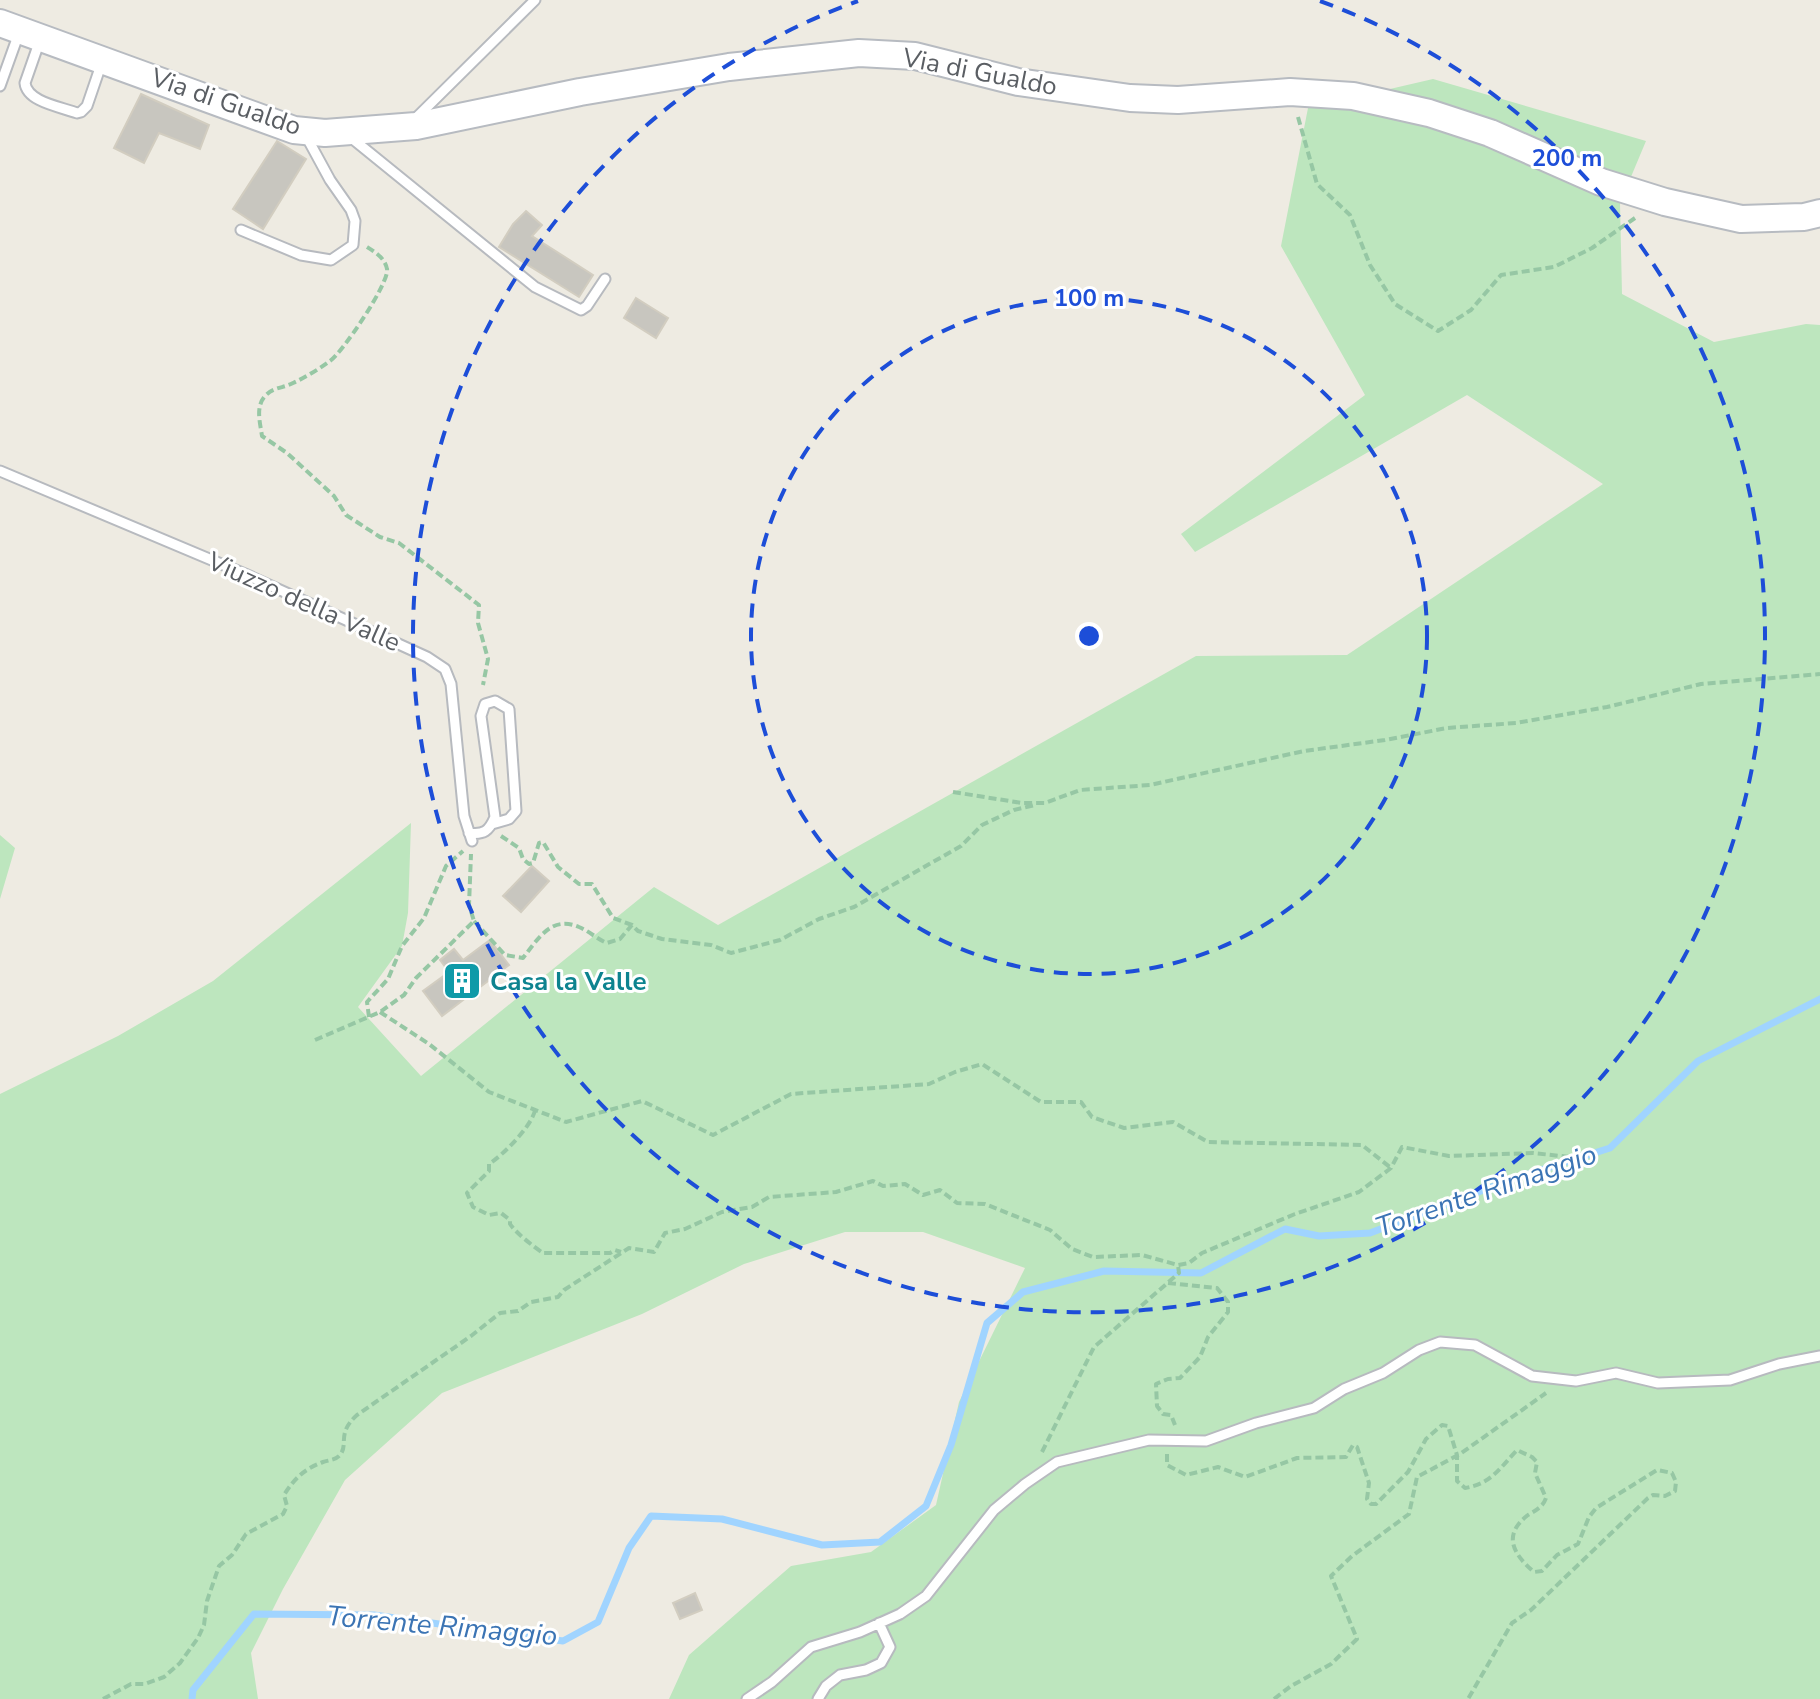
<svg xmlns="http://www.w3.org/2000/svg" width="1820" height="1699" font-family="'Nunito Sans',sans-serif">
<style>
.green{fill:#bde6be}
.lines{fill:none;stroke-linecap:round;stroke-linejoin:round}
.stream{stroke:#a0d4ff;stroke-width:7}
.building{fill:#c8c6bf;stroke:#d2cdc0;stroke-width:2}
.lane-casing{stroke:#b7babf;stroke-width:13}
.secondary-casing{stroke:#b7bbc1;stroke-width:30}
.path{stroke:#96c7a4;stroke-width:4;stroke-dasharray:8 4;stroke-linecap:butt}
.lane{stroke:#fff;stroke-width:9}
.secondary{stroke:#fff;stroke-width:26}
.ring{fill:none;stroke:#1d4ed8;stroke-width:4;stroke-dasharray:14 10}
.labels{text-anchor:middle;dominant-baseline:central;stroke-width:6;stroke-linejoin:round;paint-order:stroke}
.street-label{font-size:26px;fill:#5a5e63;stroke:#fff}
.culture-label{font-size:26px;font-weight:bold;fill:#0d838f;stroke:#fff;text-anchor:start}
.water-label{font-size:28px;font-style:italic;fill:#3b74b4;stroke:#fff}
.centre{fill:#1d4ed8;stroke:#fff;stroke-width:4}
.ring-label{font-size:24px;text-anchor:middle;font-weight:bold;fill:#1d4ed8;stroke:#fff;stroke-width:6;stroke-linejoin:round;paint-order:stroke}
</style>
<rect width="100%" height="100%" fill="#eeebe2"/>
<path class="green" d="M1433 79 1646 141 1620 203 1622 294 1714 342 1806 324 1820 325V1699H669L689 1655 791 1566 871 1552 936 1505 959 1402 1025 1268 923 1232H845L744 1264 642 1314 442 1393 345 1480 283 1589 251 1653 258 1699H0V1094L118 1036 213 981 411 823 408 913 402 946 358 1007 421 1076 654 887 718 925 1196 656 1347 655 1603 484 1467 395 1195 552 1181 534 1365 395 1281 246 1308 108Z
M0 835 15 848 0 899Z"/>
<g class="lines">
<path class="stream" d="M192 1699 193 1690 254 1614 374 1615 563 1641 598 1622 629 1548 651 1516 722 1519 822 1545 880 1542 926 1506 951 1445 987 1323 1023 1292 1104 1271 1201 1273 1285 1229 1319 1236 1370 1233 1510 1180 1610 1148 1698 1061 1820 999"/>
</g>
<path class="building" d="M141 94 209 125 200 149 159 133 144 163 114 148Z
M277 141 306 159 263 229 233 209Z
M526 211 542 225 532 236 593 275 579 297 499 247 513 224Z
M636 298 668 318 656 338 624 318Z
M532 866 549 881 521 912 503 896Z
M490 940 509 965 442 1016 423 991 449 972 440 960 454 949 463 960Z
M695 1593 702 1610 680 1619 673 1603Z"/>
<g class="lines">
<defs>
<path id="lane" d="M40 40 25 83C27 102 61 107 77 113L81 112 87 106 102 62
M0 86 19 33
M415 119 535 0
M349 136 535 287 581 310 587 306 605 279
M241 230 301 255 331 260 353 245 355 221 351 210 330 180 305 134
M0 471 245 574 427 657 445 669 451 684 464 816 472 841
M469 833C484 835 489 831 495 817L481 716 485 704 495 701 509 709 516 811 509 819 492 824
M747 1699 772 1682 811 1647 860 1632 900 1614 926 1596 994 1510 1025 1484 1057 1462 1149 1440 1206 1441 1256 1423 1314 1408 1344 1389 1383 1373 1419 1350 1440 1342 1475 1345 1532 1376 1576 1381 1616 1373 1658 1383 1730 1380 1779 1364 1820 1356
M818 1699 826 1686 840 1675 866 1670 881 1663 890 1647 879 1623"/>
<path id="secondary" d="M0 23 294 130 325 133 416 126 580 92 729 67 859 53 915 56 1018 82 1130 98 1178 100 1290 92 1353 96 1429 113 1490 133 1601 182 1665 202 1741 219 1804 217 1820 213"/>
</defs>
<use href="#lane" class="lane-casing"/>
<use href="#secondary" class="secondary-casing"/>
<path class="path" d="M1298 117 1317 184 1350 215 1370 265 1395 304 1438 331 1471 310 1501 275 1554 267 1592 248 1635 218
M367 247C375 252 385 258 387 269 390 282 342 353 330 361 319 369 306 377 293 383 284 388 274 387 266 395 255 406 260 422 262 436L287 453 334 496 346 515 380 537 399 543 479 605 478 623 488 659 483 685
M953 792 1022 803H1045L1080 790 1150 785 1304 751 1385 740 1447 728 1516 723 1607 707 1701 684 1820 674
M501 836 519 848 523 859 529 864 533 863 539 843 543 842 558 867 579 884H592L613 918 632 925 638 931 662 939 711 945 731 953 780 940 819 919 854 907 961 846 982 825 1014 810 1035 805
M474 921 505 955 523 958C538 939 551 915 579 927 589 931 597 939 607 943L620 939 632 925
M380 1012 429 1044 489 1092 566 1122 642 1101 713 1135 791 1094 929 1084 955 1072 982 1064 1041 1102H1081L1092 1117 1124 1128 1173 1122 1208 1142 1362 1145 1391 1168
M369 1017 367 1002 388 979 402 946 424 918 446 866 463 851
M315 1040 380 1012 404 995 416 978 474 921 469 905 471 854
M535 1110C532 1126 503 1155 489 1164V1171L467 1193 473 1207 489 1215 501 1213 510 1220V1224C516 1233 534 1247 543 1253H610L615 1250 621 1252
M1168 1283 1217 1288 1228 1302V1312L1208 1337 1200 1357 1180 1378 1168 1379 1156 1384 1157 1406 1163 1414 1171 1415 1175 1425
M1042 1452 1094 1347 1179 1273 1178 1265
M1167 1454V1465L1186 1475 1218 1467 1245 1477 1297 1458 1346 1457 1353 1445 1357 1447 1369 1483 1367 1499 1371 1504H1376L1408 1472 1426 1439 1442 1425 1448 1426 1457 1455V1481L1465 1488C1491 1484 1500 1468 1517 1450L1532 1457 1537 1462 1535 1473 1546 1498C1543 1507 1536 1510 1528 1515 1502 1535 1513 1554 1534 1572L1542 1571 1557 1555 1578 1544 1589 1517 1596 1508 1657 1470 1672 1473 1676 1482 1675 1491 1665 1496 1653 1495 1648 1498 1531 1610 1512 1623 1468 1699
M103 1699 131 1684H145L164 1677 180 1663 198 1638 204 1625 207 1601 219 1566 232 1555 246 1534 283 1514 287 1506 284 1495C294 1479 304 1469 323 1462 329 1460 336 1460 340 1455 349 1444 336 1434 357 1415L471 1336 500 1313 518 1311 531 1302 558 1297 564 1290 629 1248 654 1252 665 1233 685 1229 722 1212 752 1207 769 1197 836 1192 873 1181 883 1186 905 1184 923 1195 940 1190 957 1203 985 1204 1050 1230 1072 1249 1093 1257 1142 1255 1178 1265 1189 1263 1202 1253 1295 1214 1359 1192 1391 1168 1402 1147 1449 1156 1533 1153 1570 1157
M1274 1699 1291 1686 1331 1664 1357 1639 1331 1576 1352 1556 1409 1514 1417 1477 1460 1454 1546 1393"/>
<use href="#lane" class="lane"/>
<use href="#secondary" class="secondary"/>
</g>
<g class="ring">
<circle cx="1089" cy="636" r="338"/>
<path d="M1320 1A676 676 0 1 1 858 1"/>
</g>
<defs>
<symbol id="building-square" viewBox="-11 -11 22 22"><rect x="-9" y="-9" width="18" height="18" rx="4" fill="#0f9aa8" stroke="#fff"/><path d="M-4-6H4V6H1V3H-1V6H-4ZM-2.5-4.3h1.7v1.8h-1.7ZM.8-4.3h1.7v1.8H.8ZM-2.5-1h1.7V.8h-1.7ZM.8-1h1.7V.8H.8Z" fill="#fff"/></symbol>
</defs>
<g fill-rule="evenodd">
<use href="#building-square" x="440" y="959" width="44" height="44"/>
</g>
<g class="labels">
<g class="street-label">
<text transform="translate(980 72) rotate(11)">Via di Gualdo</text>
<text transform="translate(226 102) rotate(19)">Via di Gualdo</text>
<text transform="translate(304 602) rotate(24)">Viuzzo della Valle</text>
</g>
<g class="culture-label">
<text x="490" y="981">Casa la Valle</text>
</g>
<g class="water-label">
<text transform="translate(1486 1191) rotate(-19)">Torrente Rimaggio</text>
<text transform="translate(442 1626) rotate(5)">Torrente Rimaggio</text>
</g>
</g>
<circle cx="1089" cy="636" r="12" class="centre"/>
<g class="ring-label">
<text x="1567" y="166">200 m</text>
<text x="1089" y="306">100 m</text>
</g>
</svg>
